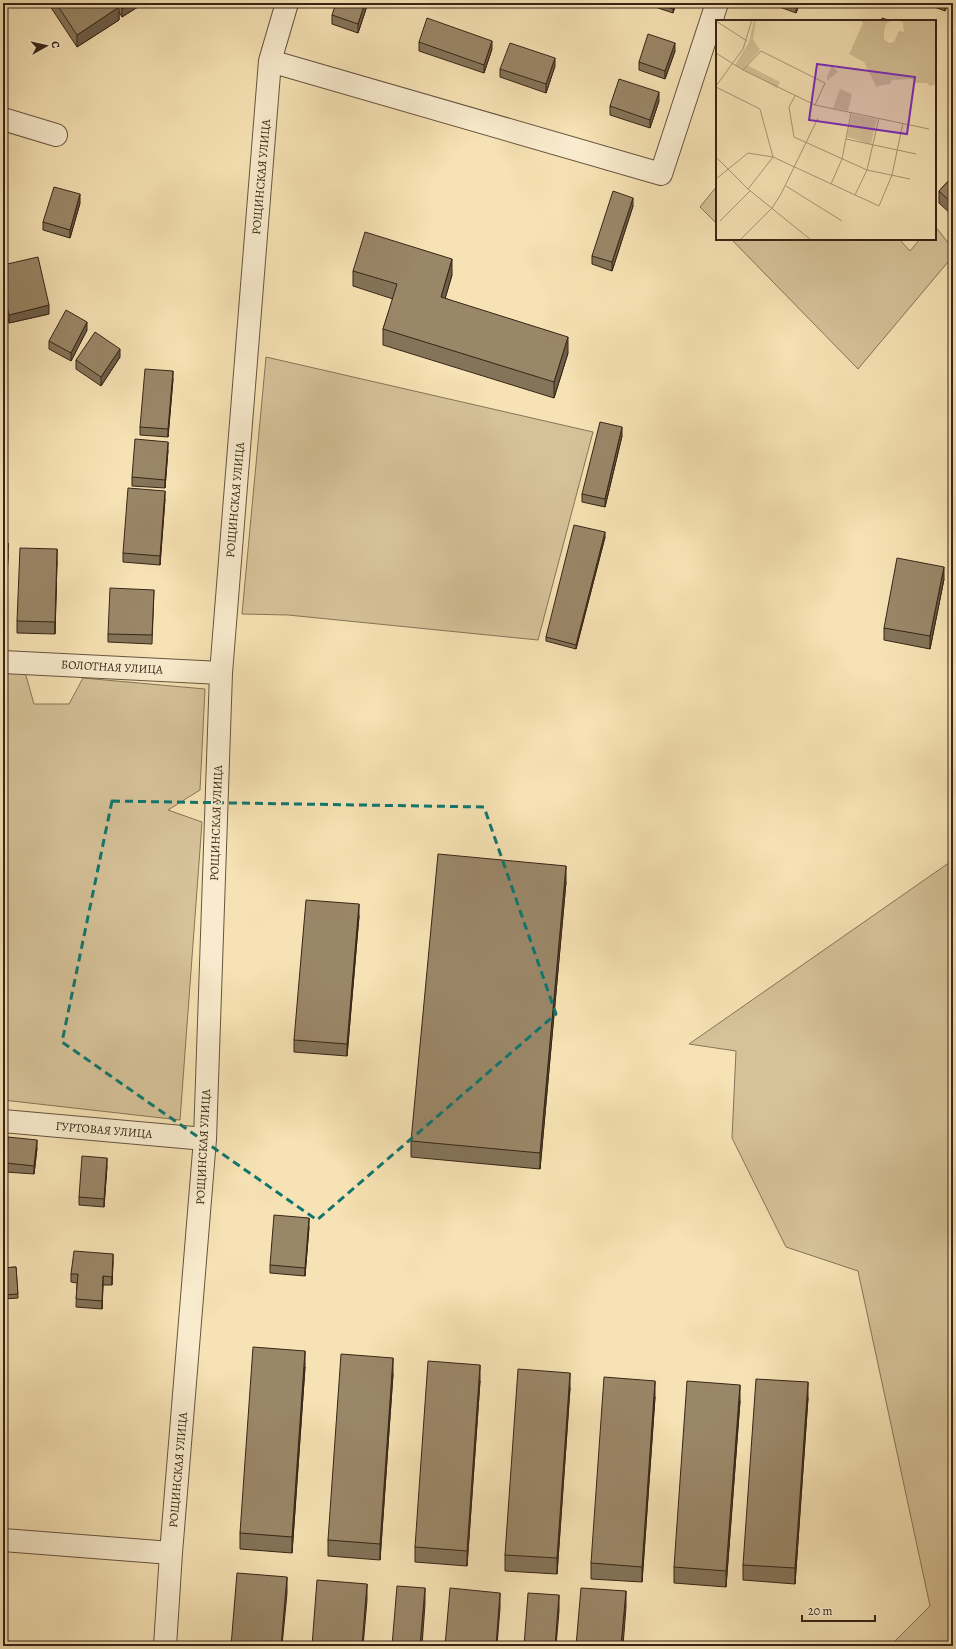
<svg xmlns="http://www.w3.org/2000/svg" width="956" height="1649" font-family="Alegreya,serif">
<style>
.green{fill:#d6c299;stroke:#867458}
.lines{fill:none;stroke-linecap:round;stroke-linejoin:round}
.street-casing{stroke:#67543e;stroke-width:24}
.street{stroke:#f9ecce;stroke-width:22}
.wall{fill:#847459;stroke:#372516}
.shaded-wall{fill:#6c5e49;stroke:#372516}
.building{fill:#9a8768;stroke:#372516}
.marked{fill:none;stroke:#0f766e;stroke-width:3;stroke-dasharray:8 5;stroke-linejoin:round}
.labels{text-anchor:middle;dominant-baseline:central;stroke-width:3;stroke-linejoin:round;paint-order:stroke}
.street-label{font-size:12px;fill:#372516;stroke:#f9ecce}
.inset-road{fill:none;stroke:#aa9675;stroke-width:1}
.view{fill:#7b2cbf;fill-opacity:0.15;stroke:#7b2cbf;stroke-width:2}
.inset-edge{fill:none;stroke:#372516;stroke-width:2}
</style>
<rect width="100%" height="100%" fill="#f6e2b4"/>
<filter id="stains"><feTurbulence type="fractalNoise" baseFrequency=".005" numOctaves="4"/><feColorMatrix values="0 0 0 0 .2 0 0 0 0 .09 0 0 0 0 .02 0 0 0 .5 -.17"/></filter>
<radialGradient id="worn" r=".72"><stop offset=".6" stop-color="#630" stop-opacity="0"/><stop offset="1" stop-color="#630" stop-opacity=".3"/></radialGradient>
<path class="green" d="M717 186V224L700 207Z
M935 226 953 249V256L858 369 731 239H899L910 251 920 239H935Z
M266 357 593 432 538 640 288 615 242 614Z
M3 672H25L34 704H69L83 678 205 689 200 790 168 810 202 822 180 1120 3 1100Z
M953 860V1646H890L930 1606 858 1271 786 1247 732 1138 736 1051 689 1044Z"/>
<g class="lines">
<defs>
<path id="street" d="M270 61 661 174 717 3
M3 119 56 135
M3 662 221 673
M3 1121 205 1139
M3 1540 171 1553
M165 1646 171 1553 205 1139 221 673 270 61 287 3"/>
</defs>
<use href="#street" class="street-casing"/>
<use href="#street" class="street"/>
</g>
<path class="wall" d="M48 3H144L122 17 119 12V20L77 47Z
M368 3 358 33 332 24V15Z
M646 3H676L673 13 646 4Z
M769 3H800L796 13Z
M924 3H948L945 11Z
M951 3H953V11L951 10Z
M419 42 492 49 484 73 419 51Z
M675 51 665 79 639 70V62Z
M555 66 546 93 500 77V69Z
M659 101 650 128 610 115V106Z
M953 176V216L939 203V191Z
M80 203 70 238 43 230V222Z
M633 206 612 271 592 264V256Z
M3 265 49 314 9 323 3 297Z
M353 271 452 275 445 298 568 353 554 398 383 345V329L393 299 353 286Z
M87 330 71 361 49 349V341Z
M120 357 101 386 76 369V360Z
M173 379 168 437 140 435V427Z
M622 436 605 507 582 502V494Z
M168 450 165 488 132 486V477Z
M165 499 160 565 123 562V553Z
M605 537 576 649 546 641V637Z
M3 543 8 555 5 632H3Z
M57 561 55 634 17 633V621Z
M944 579 930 649 884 640V628Z
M154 590 152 644 108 642V634Z
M566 882 540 1169 411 1157V1141Z
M359 916 347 1056 294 1052V1040Z
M37 1148 34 1174 6 1172V1163Z
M107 1166 104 1207 79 1205V1197Z
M309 1227 305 1276 270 1273V1265Z
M113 1262 112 1285H103L102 1309 76 1307 77 1283 71 1282V1274Z
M16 1267 18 1298 3 1299V1268Z
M305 1367 292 1553 240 1549V1533Z
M393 1374 380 1560 328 1556V1540Z
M480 1381 467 1566 415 1562V1547Z
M570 1388 557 1574 505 1571V1555Z
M655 1397 642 1582 591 1579V1563Z
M808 1398 795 1584 743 1580V1565Z
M740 1401 726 1587 674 1583V1567Z"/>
<path class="shaded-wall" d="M131 3H144L122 17V9Z
M365 3H368L358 33V24Z
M675 3H676L673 13V9Z
M797 3H800L796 13V4Z
M945 3H948L945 11Z
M119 7V20L77 47V35Z
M492 41V49L484 73V65Z
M675 43V51L665 79V71Z
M555 58V66L546 93V84Z
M659 92V101L650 128V120Z
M80 194V203L70 238V230Z
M633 198V206L612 271V262Z
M452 259V275L441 313V297Z
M49 305V314L9 323V315Z
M87 322V330L71 361V353Z
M568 337V353L554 398V382Z
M120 349V357L101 386V377Z
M173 371V379L168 437V429Z
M622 427V436L605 507V499Z
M168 442V450L165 488V480Z
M165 491V499L160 565V556Z
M605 532V537L576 649V645Z
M8 543V555L5 632V620Z
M57 549V561L55 634V622Z
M944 567V579L930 649V636Z
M566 866V882L540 1169V1153Z
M359 904V916L347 1056V1044Z
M37 1140V1148L34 1174V1166Z
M107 1158V1166L104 1207V1199Z
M309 1218V1227L305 1276V1268Z
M113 1254V1262L112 1285V1277Z
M103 1276V1285L102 1309V1301Z
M305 1351V1367L292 1553V1537Z
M393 1358V1374L380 1560V1544Z
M480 1365V1381L467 1566V1551Z
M570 1373V1388L557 1574V1558Z
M655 1381V1397L642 1582V1567Z
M808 1382V1398L795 1584V1568Z
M740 1385V1401L726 1587V1571Z
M287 1577V1593L282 1646H281Z
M367 1584V1600L363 1646H362Z
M425 1588V1604L422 1646H420Z
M626 1591V1607L623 1646H621Z
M500 1593V1608L497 1646H496Z
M559 1595V1611L556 1646H555Z"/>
<path class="building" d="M56 3H116L119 7 77 35Z
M118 3H131L122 9Z
M336 3H365L358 24 332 15Z
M655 3H675L673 9Z
M427 18 492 41 484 65 419 42Z
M882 18 892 21H881Z
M648 34 675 43 665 71 639 62Z
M510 43 555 58 546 84 500 69Z
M619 79 659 92 650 120 610 106Z
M953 176V204L939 191Z
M54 187 80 194 70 230 43 222Z
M613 191 633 198 612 262 592 256Z
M365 232 452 259 441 297 568 337 554 382 383 329 397 284 353 271Z
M38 257 49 305 9 315 3 289V265Z
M66 310 87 322 71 353 49 341Z
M95 332 120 349 101 377 76 360Z
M145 369 173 371 168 429 140 427Z
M600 422 622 427 605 499 582 494Z
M135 439 168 442 165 480 132 477Z
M128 488 165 491 160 556 123 553Z
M574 525 605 532 576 645 546 637Z
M3 543H8L5 620H3Z
M20 548 57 549 55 622 17 621Z
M897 558 944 567 930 636 884 628Z
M110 588 154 590 152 635 108 634Z
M438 854 566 866 540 1153 411 1141Z
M306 900 359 904 347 1044 294 1040Z
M8 1137 37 1140 34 1166 6 1163Z
M82 1156 107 1158 104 1199 79 1197Z
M274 1215 309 1218 305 1268 270 1265Z
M74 1251 113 1254 112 1277 103 1276 102 1301 76 1299 78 1274H71Z
M16 1267 18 1294 3 1295V1268Z
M253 1347 305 1351 292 1537 240 1533Z
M341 1354 393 1358 380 1544 328 1540Z
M428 1361 480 1365 467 1551 415 1547Z
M518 1369 570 1373 557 1558 505 1555Z
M604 1377 655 1381 642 1567 591 1563Z
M756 1379 808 1382 795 1568 743 1565Z
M687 1381 740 1385 726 1571 674 1567Z
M237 1573 287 1577 281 1646H231Z
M317 1580 367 1584 362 1646H312Z
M397 1586 425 1588 420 1646H392Z
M450 1588 500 1593 496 1646H445Z
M581 1588 626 1591 621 1646H576Z
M528 1593 559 1595 555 1646H524Z"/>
<path class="marked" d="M112 801 484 807 556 1014 317 1220 62 1042Z"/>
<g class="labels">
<g class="street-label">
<text transform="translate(261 177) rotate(-85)">РОЩИНСКАЯ УЛИЦА</text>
<text transform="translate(235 500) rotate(-85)">РОЩИНСКАЯ УЛИЦА</text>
<text transform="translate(112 667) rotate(3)">БОЛОТНАЯ УЛИЦА</text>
<text transform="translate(216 823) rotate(-88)">РОЩИНСКАЯ УЛИЦА</text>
<text transform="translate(104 1130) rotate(5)">ГУРТОВАЯ УЛИЦА</text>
<text transform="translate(203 1147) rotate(-87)">РОЩИНСКАЯ УЛИЦА</text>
<text transform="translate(178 1470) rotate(-85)">РОЩИНСКАЯ УЛИЦА</text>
</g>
</g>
<g transform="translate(716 20)">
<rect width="220" height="220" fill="#f6e2b4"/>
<path d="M38 0H40L37 19 44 30 31 45 64 62 61 68 19 45 33 22ZM145 0H176L170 4 168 12V19L173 23 178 22 183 11 188 12 187 2 176 0H220V64L214 66 211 63H200L196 59 176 60 174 64 162 66 161 68 148 42 133 34 147 3ZM116 46 122 52 111 61V56ZM124 69 136 74 132 91 117 88ZM136 94 161 99 155 124 131 117Z" fill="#d6c299"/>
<path class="inset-road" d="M0 1 31 21M0 33 27 50 99 85 213 109M27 50 45 31 109 63 99 85M0 66 27 29 36 0M0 67 44 89 57 137M79 76 73 87 78 117 151 150 194 159M130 119 200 134M0 137 32 169 95 220M0 159 32 133 57 137 163 186 176 155 187 103M115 164 126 139 135 93M70 166 126 201M32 169 57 137M139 175 151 150 163 98M4 201 34 171M24 220 56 188 65 174 102 98"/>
<path class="view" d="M101 44 199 57 191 114 93 100Z"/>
<rect width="220" height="220" class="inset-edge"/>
</g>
<rect width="956" height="1649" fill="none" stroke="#f6e2b4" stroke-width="16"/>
<rect x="4" y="4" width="948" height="1641" fill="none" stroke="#372516" stroke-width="2"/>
<rect x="8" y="8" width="940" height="1633" fill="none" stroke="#372516"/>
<g transform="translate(46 46) rotate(82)" stroke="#f9ecce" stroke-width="3" paint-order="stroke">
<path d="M0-3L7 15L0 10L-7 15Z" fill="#372516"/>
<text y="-6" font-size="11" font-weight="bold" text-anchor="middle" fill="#372516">С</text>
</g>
<path d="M802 1615v6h73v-6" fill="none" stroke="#372516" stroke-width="2"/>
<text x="808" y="1615" font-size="12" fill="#372516" stroke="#f9ecce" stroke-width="3" paint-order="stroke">20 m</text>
<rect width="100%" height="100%" filter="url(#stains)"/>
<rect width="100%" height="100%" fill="url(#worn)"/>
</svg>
